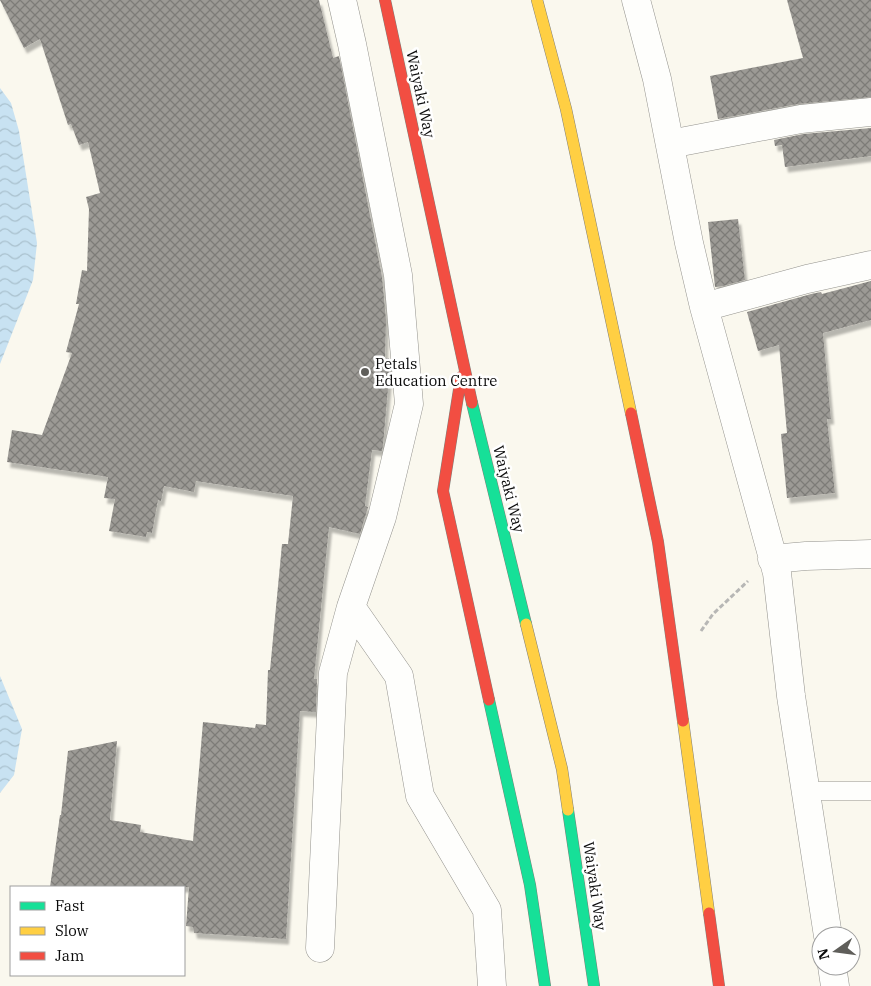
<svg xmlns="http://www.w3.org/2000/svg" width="871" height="986" font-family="'IBM Plex Serif',serif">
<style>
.water{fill:url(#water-waves)}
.building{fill:url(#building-cross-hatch);filter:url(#shadow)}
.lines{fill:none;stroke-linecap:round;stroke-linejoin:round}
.lane-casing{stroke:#93928d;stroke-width:19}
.street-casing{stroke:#93928d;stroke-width:29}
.fast-casing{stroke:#807f7a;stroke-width:12}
.slow-casing{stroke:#807f7a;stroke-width:12}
.jam-casing{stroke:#807f7a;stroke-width:12}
.path{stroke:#b7b7b5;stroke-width:3;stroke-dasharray:5 2.5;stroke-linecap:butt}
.lane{stroke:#fefefc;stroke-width:18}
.street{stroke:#fefefc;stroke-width:28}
.fast{stroke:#16e098;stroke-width:11}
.slow{stroke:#ffcf43;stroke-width:11}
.jam{stroke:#f24e42;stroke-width:11}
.poi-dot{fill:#5f5e5a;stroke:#fff;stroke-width:2}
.labels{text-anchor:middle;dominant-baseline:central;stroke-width:5;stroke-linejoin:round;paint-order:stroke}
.street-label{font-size:15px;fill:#0b0b0b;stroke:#fff}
.poi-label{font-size:15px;fill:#0b0b0b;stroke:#fff;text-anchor:start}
</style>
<defs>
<pattern id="water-waves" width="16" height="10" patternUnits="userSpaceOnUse" patternTransform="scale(1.25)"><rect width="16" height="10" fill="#c8e2f2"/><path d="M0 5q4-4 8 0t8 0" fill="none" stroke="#aac1ce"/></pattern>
<pattern id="building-cross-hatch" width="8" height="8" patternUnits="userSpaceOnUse" patternTransform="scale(1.25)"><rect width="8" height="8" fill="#9c9a95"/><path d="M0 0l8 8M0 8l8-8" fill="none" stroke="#7d7c78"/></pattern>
<filter id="shadow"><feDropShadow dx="3" dy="5.5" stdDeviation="1" flood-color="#0004"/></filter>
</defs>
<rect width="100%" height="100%" fill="#faf8ee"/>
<path class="water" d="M0 88 11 103 19 131 37 243 33 280 0 364Z
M0 676 22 729 14 775 0 793Z"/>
<path class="building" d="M0 0H319L333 58 339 56 382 277 386 320 385 358H389L390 366 383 445 382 451 372 450 365 506 368 507 360 534 329 527 314 679H317L316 712 300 711 286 939 194 933 193 927 186 926 189 887H50L60 815H61L68 751 117 741 110 820 141 825 140 832 193 841 203 722 255 728 256 724 266 725 268 670H270L282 544H288L293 496 196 481 194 492 164 486 161 501 158 500 152 533 147 532 146 537 109 531 115 499 104 498 108 477 7 462 12 430 42 435 72 353 66 352 79 304H76L82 270 87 271 89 209 86 197 100 193 88 142 79 145 71 124 68 125 40 39 24 48Z
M787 0H871V97L798 104 718 119 710 76 803 58Z
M871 128V156L785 167 782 145 775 146 774 140 803 134Z
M738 219 745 280 723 286 715 287 708 222Z
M871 281V320L823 333 831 419H827L835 493 787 498 781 434 787 433 779 345 758 351 747 312 811 294 821 292 822 294Z"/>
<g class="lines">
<defs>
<path id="lane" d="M805 791H871"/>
<path id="street" d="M636 0 657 79 689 243 704 307 777 573 791 696 828 936
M670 144 801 119 871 112
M704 307 807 279 871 265
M772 559 806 556 871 554
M351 607 399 676 420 796 487 910 492 986
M320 948 333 673 351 607 382 517 409 404 398 275 352 44 342 0
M832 966 835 986"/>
<path id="fast" d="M472 403 526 624
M489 700 530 885 545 986
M568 810 594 986"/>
<path id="slow" d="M537 0 566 109 631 413
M526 624 562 769 568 810
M683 721 709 913"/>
<path id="jam" d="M385 0 472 403
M461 377 443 491 489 700
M631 413 658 542 683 721
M709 913 719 986"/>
</defs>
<use href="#lane" class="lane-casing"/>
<use href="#street" class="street-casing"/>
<use href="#fast" class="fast-casing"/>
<use href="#slow" class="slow-casing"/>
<use href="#jam" class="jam-casing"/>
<path class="path" d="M701 631 713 614 748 581"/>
<use href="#lane" class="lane"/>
<use href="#street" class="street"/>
<use href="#fast" class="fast"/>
<use href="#slow" class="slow"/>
<use href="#jam" class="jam"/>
</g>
<circle class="poi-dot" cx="365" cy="372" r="5"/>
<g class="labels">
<g class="street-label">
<text transform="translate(421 94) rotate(78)">Waiyaki Way</text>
<text transform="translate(509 489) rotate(76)">Waiyaki Way</text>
<text transform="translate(595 886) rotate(82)">Waiyaki Way</text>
</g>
<g class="poi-label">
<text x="375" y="363">Petals<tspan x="375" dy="17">Education Centre</tspan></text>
</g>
</g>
<rect x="10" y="886" width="175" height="90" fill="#ffffff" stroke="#9d9d9d"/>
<rect x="20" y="902" width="25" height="8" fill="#16e098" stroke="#9d9d9d"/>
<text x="55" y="911" font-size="15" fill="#0b0b0b">Fast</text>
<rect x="20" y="927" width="25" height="8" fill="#ffcf43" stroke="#9d9d9d"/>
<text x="55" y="936" font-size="15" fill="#0b0b0b">Slow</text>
<rect x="20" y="952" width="25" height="8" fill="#f24e42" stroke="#9d9d9d"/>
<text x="55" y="961" font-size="15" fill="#0b0b0b">Jam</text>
<g transform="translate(836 951) rotate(256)"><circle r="24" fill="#ffffff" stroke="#9d9d9d"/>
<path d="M0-4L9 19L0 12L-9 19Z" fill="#5f5e5a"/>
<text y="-8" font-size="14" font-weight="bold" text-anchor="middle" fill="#0b0b0b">N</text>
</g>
</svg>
